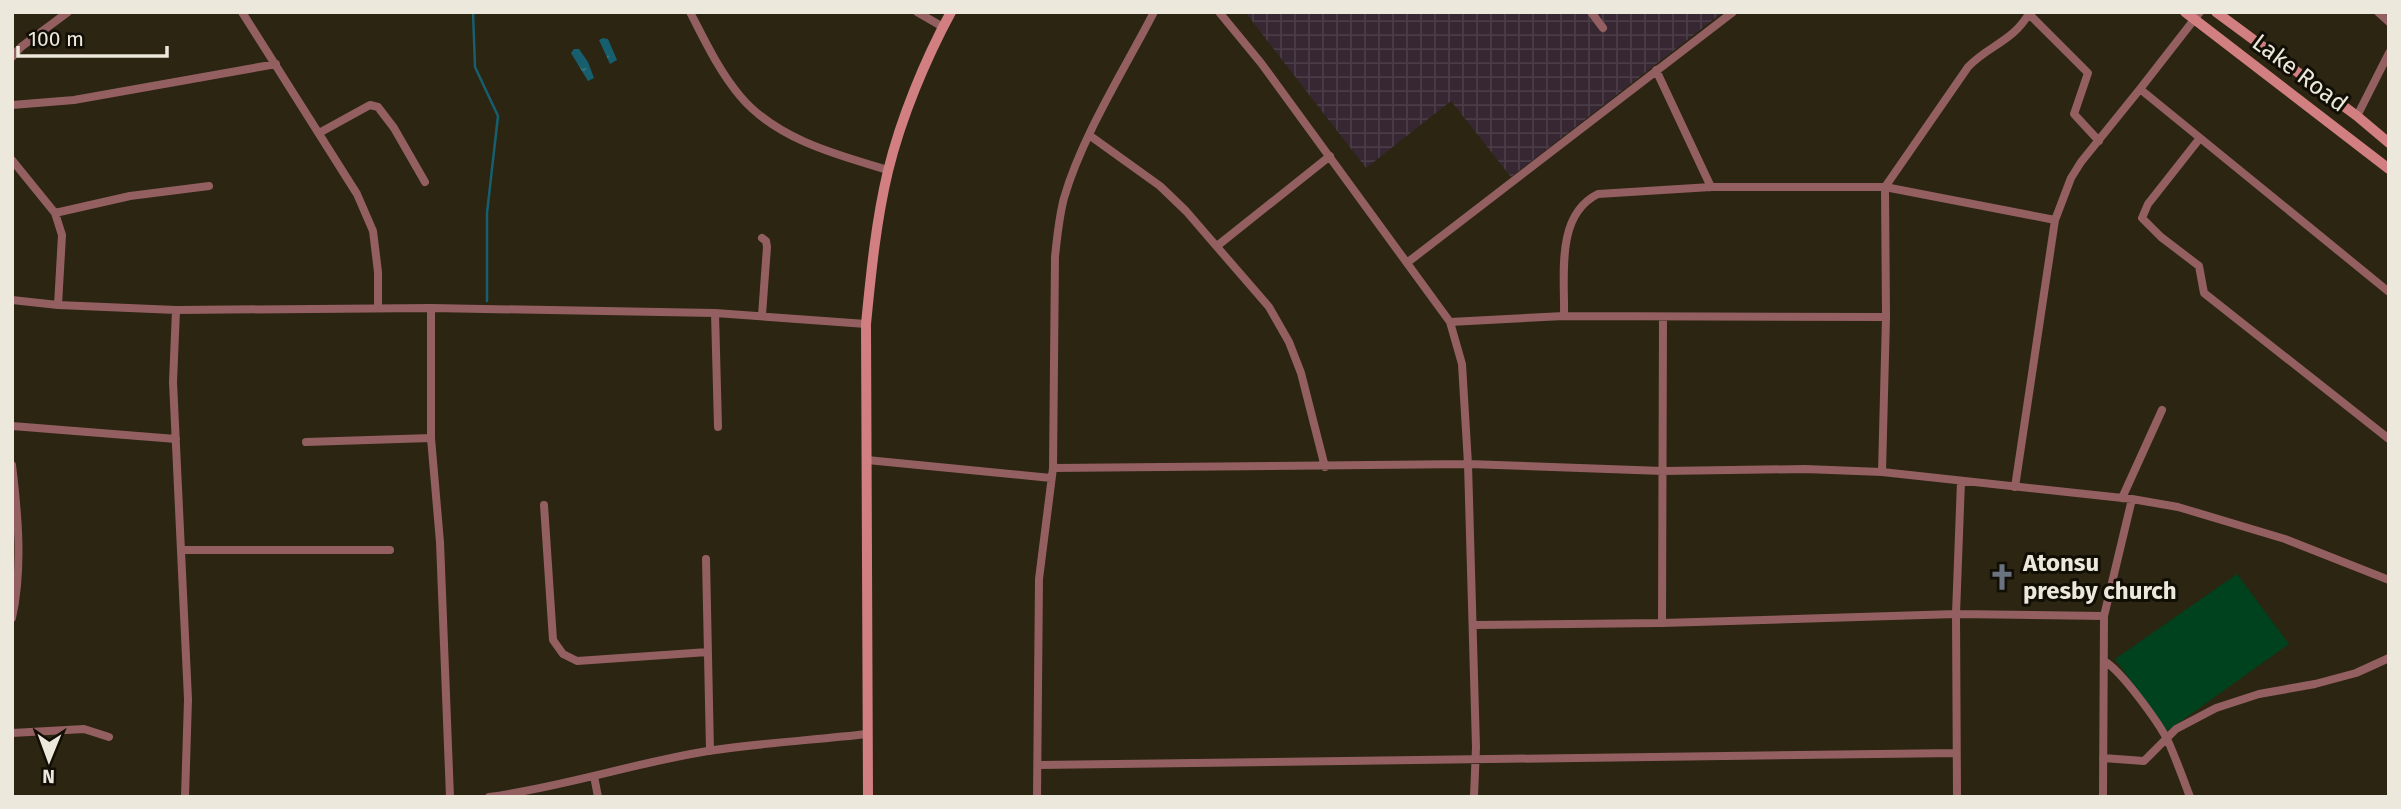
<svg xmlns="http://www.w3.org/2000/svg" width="2401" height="809" font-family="'Fira Sans',sans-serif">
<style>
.industrial{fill:url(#industrial-grid)}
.park{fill:#00421d}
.water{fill:url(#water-ripples)}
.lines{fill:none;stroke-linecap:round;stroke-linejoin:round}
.stream{stroke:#175f6f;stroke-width:2.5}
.street{stroke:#935f60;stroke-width:8}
.secondary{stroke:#d17f80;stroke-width:10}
.labels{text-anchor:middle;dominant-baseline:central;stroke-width:6;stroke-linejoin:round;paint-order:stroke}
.street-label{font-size:24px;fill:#ede8dc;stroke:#110e06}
.poi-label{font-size:24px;font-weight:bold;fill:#ede8dc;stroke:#110e06;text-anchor:start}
</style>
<defs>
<pattern id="industrial-grid" width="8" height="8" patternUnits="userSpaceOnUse" patternTransform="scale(1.75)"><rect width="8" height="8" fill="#362733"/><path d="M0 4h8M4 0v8" fill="none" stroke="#4a3c46"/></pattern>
<pattern id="water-ripples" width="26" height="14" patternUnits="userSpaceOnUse" patternTransform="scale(1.75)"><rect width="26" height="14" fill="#175f6f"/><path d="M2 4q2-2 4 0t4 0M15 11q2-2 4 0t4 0" fill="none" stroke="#397683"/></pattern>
</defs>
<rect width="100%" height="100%" fill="#2b2511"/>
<path class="industrial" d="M1245 12H1723L1511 177 1451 101 1366 168Z"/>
<path class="park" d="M2237 574 2289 644 2167 731 2115 659Z"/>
<path class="water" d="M603 38 608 39 617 60 610 64 599 40Z
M574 49H579L588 62 594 78 588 81 571 53Z"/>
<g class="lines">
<path class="stream" d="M473 12 475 67 498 116 487 213V301"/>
<path class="street" d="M242 12 357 194 373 231 378 272V308
M690 12C705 41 719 71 740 96 776 139 837 155 888 170
M917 12 943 27
M1219 12 1261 63 1450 322 1462 364 1468 464 1663 471 1805 469 1882 472 2132 499 2178 507 2285 539 2389 580
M1591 12 1603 28
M2200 12 2140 89 2389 292
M2378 12 2389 22
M2029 14 2088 73 2074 114 2099 141
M12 57 21 47 68 12
M1656 70 1711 187
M12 105 74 100 276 64
M2357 116 2389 53
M319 133 370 105 378 107 394 128 425 182
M1089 135 1160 186 1186 211 1269 307 1289 342 1301 373 1325 467
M2200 138 2148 204 2142 218 2161 237 2199 266 2204 293 2389 439
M12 160 55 213 62 235 58 305
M55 213 130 196 209 186
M1217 246 1330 156
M1408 262 1733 12
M12 300 58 305 176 310 431 308 715 313 866 324
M431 308V438L440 542 450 797
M176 310 173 382 188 699 185 797
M715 313 718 427
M762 315 767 247 766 241 762 238
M1564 316 1886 317
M1450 322 1564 316C1565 276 1555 215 1598 194L1711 187H1885L1968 67C1990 44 2012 43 2030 12
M12 426 176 439
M306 442 431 438
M867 460 1051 478
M12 465C18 515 23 568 12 618
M1053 468 1055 257C1057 237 1059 217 1064 198 1082 136 1124 70 1154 12
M1882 472 1886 317 1885 187 2055 220
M2015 487 2055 220 2071 178 2081 162 2140 89
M2122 498 2162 410
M544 505 553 640 563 654 577 661 708 652
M182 550H390
M706 559 710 751
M1662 623 1663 317
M1473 625 1662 623 1956 614 2104 616
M2104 661C2121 670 2159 723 2168 741 2176 759 2183 778 2190 797
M12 733 84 729 109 737
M2103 758 2144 761 2176 729 2216 708 2259 694 2315 684 2356 673 2389 658
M1038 765 1956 753
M594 776 598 797
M489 797C563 787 634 763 708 751 760 743 814 740 867 734
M1037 797 1039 579 1053 468 1468 464 1476 747 1474 797
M1957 797 1956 614 1961 481
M2103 797 2104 616 2132 499"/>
<path class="secondary" d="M2185 12 2389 169
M2216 12 2357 116 2389 143
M868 797 866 324C871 273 876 221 888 171 901 118 925 60 951 12"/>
</g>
<defs>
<symbol id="church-bare" viewBox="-9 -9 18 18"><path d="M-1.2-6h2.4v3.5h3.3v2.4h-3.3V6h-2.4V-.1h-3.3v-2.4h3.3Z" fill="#6b7280" stroke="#110e06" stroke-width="2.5" paint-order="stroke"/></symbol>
</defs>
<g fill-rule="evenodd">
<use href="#church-bare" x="1983" y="558" width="38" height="38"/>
</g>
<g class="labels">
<g class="street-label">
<text transform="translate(2300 73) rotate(37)">Lake Road</text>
</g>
<g class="poi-label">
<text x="2023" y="563">Atonsu<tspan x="2023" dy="28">presby church</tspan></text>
</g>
</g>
<rect width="2401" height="809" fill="none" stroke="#ede8dc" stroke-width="28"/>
<g transform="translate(49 760) rotate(181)" stroke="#110e06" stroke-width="5" paint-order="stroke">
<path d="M0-5L12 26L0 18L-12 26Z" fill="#ede8dc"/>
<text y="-10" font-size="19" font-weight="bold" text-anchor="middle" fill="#ede8dc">N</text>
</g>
<path d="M18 46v10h149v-10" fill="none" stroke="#ede8dc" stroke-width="3.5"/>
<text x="28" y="46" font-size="21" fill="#ede8dc" stroke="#110e06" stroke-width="5" paint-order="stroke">100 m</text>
</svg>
